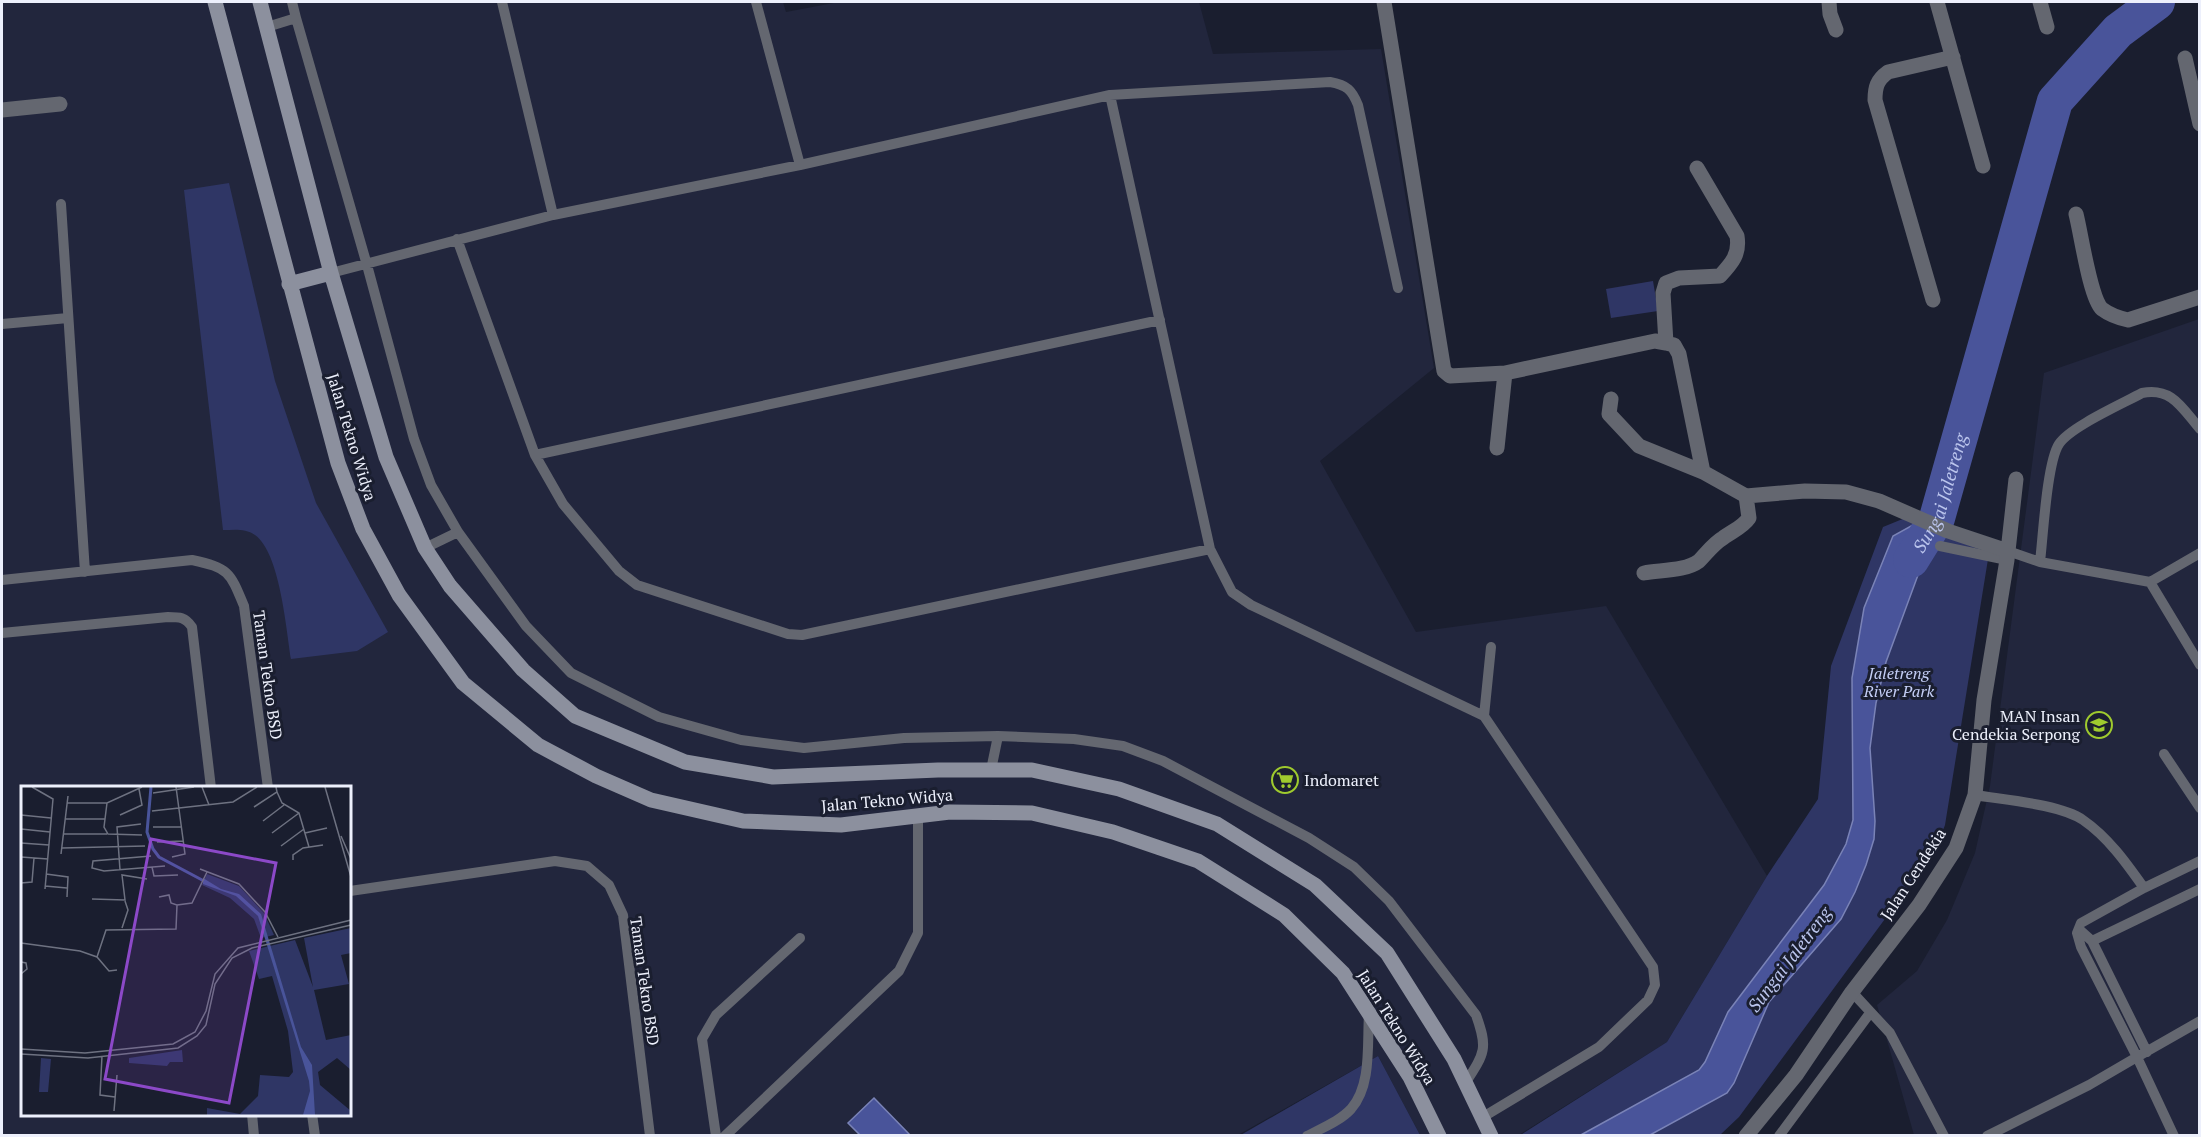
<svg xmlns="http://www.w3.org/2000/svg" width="2201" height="1137" font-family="'PT Serif',serif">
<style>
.built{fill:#22263d;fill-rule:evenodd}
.green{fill:#2f3665}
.water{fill:#49549a;stroke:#7a83b7;stroke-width:1.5}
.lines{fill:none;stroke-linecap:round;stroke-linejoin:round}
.river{stroke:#49549a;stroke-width:36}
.lane{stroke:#646770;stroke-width:10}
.street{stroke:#646770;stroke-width:15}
.secondary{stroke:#8c909e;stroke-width:15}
.labels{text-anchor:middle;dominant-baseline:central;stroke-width:6;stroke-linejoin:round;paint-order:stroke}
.street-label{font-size:16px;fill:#edf0fc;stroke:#1a1e2f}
.park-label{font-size:16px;font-style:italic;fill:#c4cef6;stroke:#1a1e2f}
.poi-label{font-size:16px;fill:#edf0fc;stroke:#1a1e2f;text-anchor:end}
.water-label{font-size:18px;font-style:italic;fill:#bbc5ed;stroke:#1a1e2f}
.inset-river{fill:none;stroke:#49549a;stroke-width:3}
.inset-road{fill:none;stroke:#6e7281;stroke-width:1.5}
.view{fill:#8c49c8;fill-opacity:0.15;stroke:#8c49c8;stroke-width:3}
.inset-edge{fill:none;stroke:#edf0fc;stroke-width:3}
</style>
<rect width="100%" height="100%" fill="#1a1e2f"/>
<path class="built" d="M2 2H783L786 12 839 2H1199L1213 54 1381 49 1434 368 1320 461 1416 632 1606 606 1767 876 1667 1042 1519 1135H1420L1378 1056 1238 1135 2 1136ZM22 788H350V1114H22Z
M2199 319V1135H1914L1877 1005 1917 971 1947 920 1975 853 1990 786 2044 373Z"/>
<path class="green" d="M229 183 275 381 316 503 388 632 357 651 291 659C286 628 280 553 255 535 245 528 234 530 223 530L184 190Z
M1653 281 1658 311 1611 318 1606 289Z
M1905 518 1989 553 1945 825 1935 851 1739 1117 1720 1135 1519 1136 1667 1042 1767 876 1818 799 1831 666 1883 527Z
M1378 1056 1420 1135 1239 1136Z"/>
<path class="water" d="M1929 516 1947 524 1930 554 1925 556 1886 662 1876 703 1870 748 1875 821 1874 839 1866 865 1855 892 1841 919 1769 1002 1734 1083 1727 1093 1650 1135 1579 1136 1699 1070 1705 1062 1728 1012 1824 885 1846 844 1853 820 1852 678 1864 608 1893 536Z
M874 1098 910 1135H860L848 1123Z"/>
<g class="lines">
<path class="river" id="s1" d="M1911 560 1937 518 2055 101 2118 31 2157 2"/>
<path class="lane" d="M292 2 296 18
M502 2 553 215
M756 2 800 165
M267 27 296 18 367 265 414 439 431 485 458 532 425 548
M1110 95 1210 549 1232 592 1251 605 1484 716 1653 967 1655 985 1648 1000 1599 1047 1483 1117
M61 204 85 572
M457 239 535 455 563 504 619 571 637 585 788 634 802 635 1210 549
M331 273 553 215 800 165 1110 95 1330 82C1347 85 1352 90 1358 105L1398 288
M2 324 68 318
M535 455 1160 320
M458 532 526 626 571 673 659 717 741 740 804 748 904 738 998 736 991 770
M1940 546 2007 560
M2008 551 2040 562 2150 582 2200 553
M2040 562C2043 537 2047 462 2059 444 2070 427 2122 404 2142 393 2172 387 2182 408 2200 429
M2 580 192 560C229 568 230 572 244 606L268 788
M2150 582 2200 665
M2 633 168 617C180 617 185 617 192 627L211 788
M1484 716 1491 647
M998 736 1074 739 1123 746 1163 761 1309 838 1354 867 1389 901 1476 1015C1488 1048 1485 1053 1466 1082
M2164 754 2200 808
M1975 795C2004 800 2060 804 2083 820 2108 837 2127 864 2144 888L2200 861
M350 891 555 861 587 866 609 885 623 915 650 1136
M2077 933 2082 932 2092 941 2147 1052
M2092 941 2200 889
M1852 992 1890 1033 1944 1136
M252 1114 254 1136
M312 1114 315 1136
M716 1136 702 1039 716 1015 800 938
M725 1136 899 971 918 933V815
M1307 1136C1322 1128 1340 1121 1351 1109 1372 1085 1367 1044 1369 1014
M1779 1136 1870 1013
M1987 1136 2089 1085 2137 1057 2081 947 2077 933 2081 923 2144 888
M2174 1136 2137 1057 2200 1021"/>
<path class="street" d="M1384 2 1444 371 1450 376 1505 373 1655 341 1666 343 1663 293 1666 283 1679 278 1720 276C1732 263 1740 254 1737 236L1697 168
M1829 2 1830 14 1836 30
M1937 2 1983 166
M2040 2 2047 27
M2185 58 2200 124
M2 110 60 104
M2076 214C2081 233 2090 298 2102 309 2110 315 2119 318 2128 320L2200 297
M1933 300 1875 100C1875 87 1877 80 1888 72L1953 57
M1666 343 1674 345 1679 354 1703 472 1746 496 1805 491 1846 492 1879 501 1948 531 2008 551
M1611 399 1609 414 1639 446 1703 472
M1497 448 1505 373
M1644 573C1660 570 1686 571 1699 561 1707 553 1713 544 1723 538 1732 531 1742 528 1749 518L1746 496
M1746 1136 1796 1075 1852 992 1919 905 1956 848 1975 795 1984 700 2007 560 2016 479"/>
<path class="secondary" d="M215 2 338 463 363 529 399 595 463 683 538 745 596 776 651 800 743 821 841 825 950 812 1032 813 1113 832 1198 861 1284 915 1343 973 1410 1077 1439 1136
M260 2 331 273 386 457 425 548 450 586 523 670 575 716 685 762 773 777 938 770H1032L1119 789 1217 824 1315 885 1387 953 1454 1059 1491 1136
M289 284 331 273"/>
</g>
<defs>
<symbol id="school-ring" viewBox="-11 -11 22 22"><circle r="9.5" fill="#1a1e2f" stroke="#9fca2e" stroke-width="1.5"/><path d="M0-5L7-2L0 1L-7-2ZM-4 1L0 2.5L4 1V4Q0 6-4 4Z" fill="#9fca2e"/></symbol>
<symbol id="supermarket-ring" viewBox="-11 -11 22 22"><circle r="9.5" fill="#1a1e2f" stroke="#9fca2e" stroke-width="1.5"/><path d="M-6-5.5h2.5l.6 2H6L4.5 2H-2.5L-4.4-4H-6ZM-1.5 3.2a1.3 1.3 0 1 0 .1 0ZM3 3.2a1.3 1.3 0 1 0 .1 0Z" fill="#9fca2e"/></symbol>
</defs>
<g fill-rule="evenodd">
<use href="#school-ring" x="2084" y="710" width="30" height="30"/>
<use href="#supermarket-ring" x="1270" y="765" width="30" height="30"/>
</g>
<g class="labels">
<g class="street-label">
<text transform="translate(352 437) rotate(73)">Jalan Tekno Widya</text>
<text transform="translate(268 675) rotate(82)">Taman Tekno BSD</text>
<text transform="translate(887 800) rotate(-5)">Jalan Tekno Widya</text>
<text transform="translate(1913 874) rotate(-57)">Jalan Cendekia</text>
<text transform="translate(645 981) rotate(82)">Taman Tekno BSD</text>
<text transform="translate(1397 1027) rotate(58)">Jalan Tekno Widya</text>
</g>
<g class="park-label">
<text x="1899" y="673">Jaletreng<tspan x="1899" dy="18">River Park</tspan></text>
</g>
<g class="poi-label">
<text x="2080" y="716">MAN Insan<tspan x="2080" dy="18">Cendekia Serpong</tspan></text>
<text x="1304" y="780" text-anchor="start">Indomaret</text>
</g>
<g class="water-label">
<text stroke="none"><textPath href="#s1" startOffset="74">Sungai Jaletreng</textPath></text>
<text transform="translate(1789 959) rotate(-53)">Sungai Jaletreng</text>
</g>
</g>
<g transform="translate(21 786)">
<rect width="330" height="330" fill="#1a1e2f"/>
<path d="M186 88 218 100 243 127 253 149 240 152 233 133 209 112 181 99ZM330 142V167L320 169 328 198 293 204 305 254 330 249V284L316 272 297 286 299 299 330 325V329H186V322L219 328 237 310 239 289 268 291 272 286 267 245 251 190 238 193 228 165 274 154 292 201 283 152ZM161 264 162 276H149L146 280 108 277V272ZM20 272 30 273 27 306H18Z" fill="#2f3665"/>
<path d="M182 92 200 103 218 108 240 128 280 261 291 279 294 329H282L289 305 288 295 237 130 215 110 182 98Z" fill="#49549a"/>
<path class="inset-river" d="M130 1 126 46 132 63 138 71 183 95"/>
<path class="inset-road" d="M11 1 32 13 24 103M181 1 188 19M304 1 330 91M256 6 261 17 278 27 288 61M132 7 173 1M46 17H86L121 1M86 17 83 41 87 48 121 49M233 21 256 6 255 1M131 25 212 16 236 1M0 29 30 32M99 29 121 19 118 3M44 33H84M242 35 263 19M132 41H160M0 43 29 46M251 47 278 27M284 47 306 42M42 48H86M320 50 330 73M136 56 162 55M0 57 28 59M260 60 283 43M41 62 124 60M40 68 47 10M130 70 72 75 71 82 83 85 144 80M0 71 27 73M151 71 164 68 155 1M272 74V69L282 62 302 59M131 81 133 90 157 89M179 83 218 98 244 126 257 151M99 84 96 41 120 38M25 88 47 91 46 111M0 97 11 96 13 72M24 100 46 102M71 113 104 114 101 89 126 93M156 119 171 117 186 86M101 142 107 124 104 115M0 157 59 165 76 171 88 185 96 184M76 171 85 144 155 143 156 119 150 117 148 109 138 111M0 176 5 177 6 183 0 188M0 263 64 267 152 258 174 246 185 225 194 188 217 162 330 134M0 268 67 272 157 262 176 250 185 239 194 198 211 172 231 162 330 139M81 270 79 309 94 311M93 325 96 289"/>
<path class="view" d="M130 53 255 77 208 317 84 293Z"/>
<rect width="330" height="330" class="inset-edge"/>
</g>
<rect width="2201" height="1137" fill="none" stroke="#edf0fc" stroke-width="6"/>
</svg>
